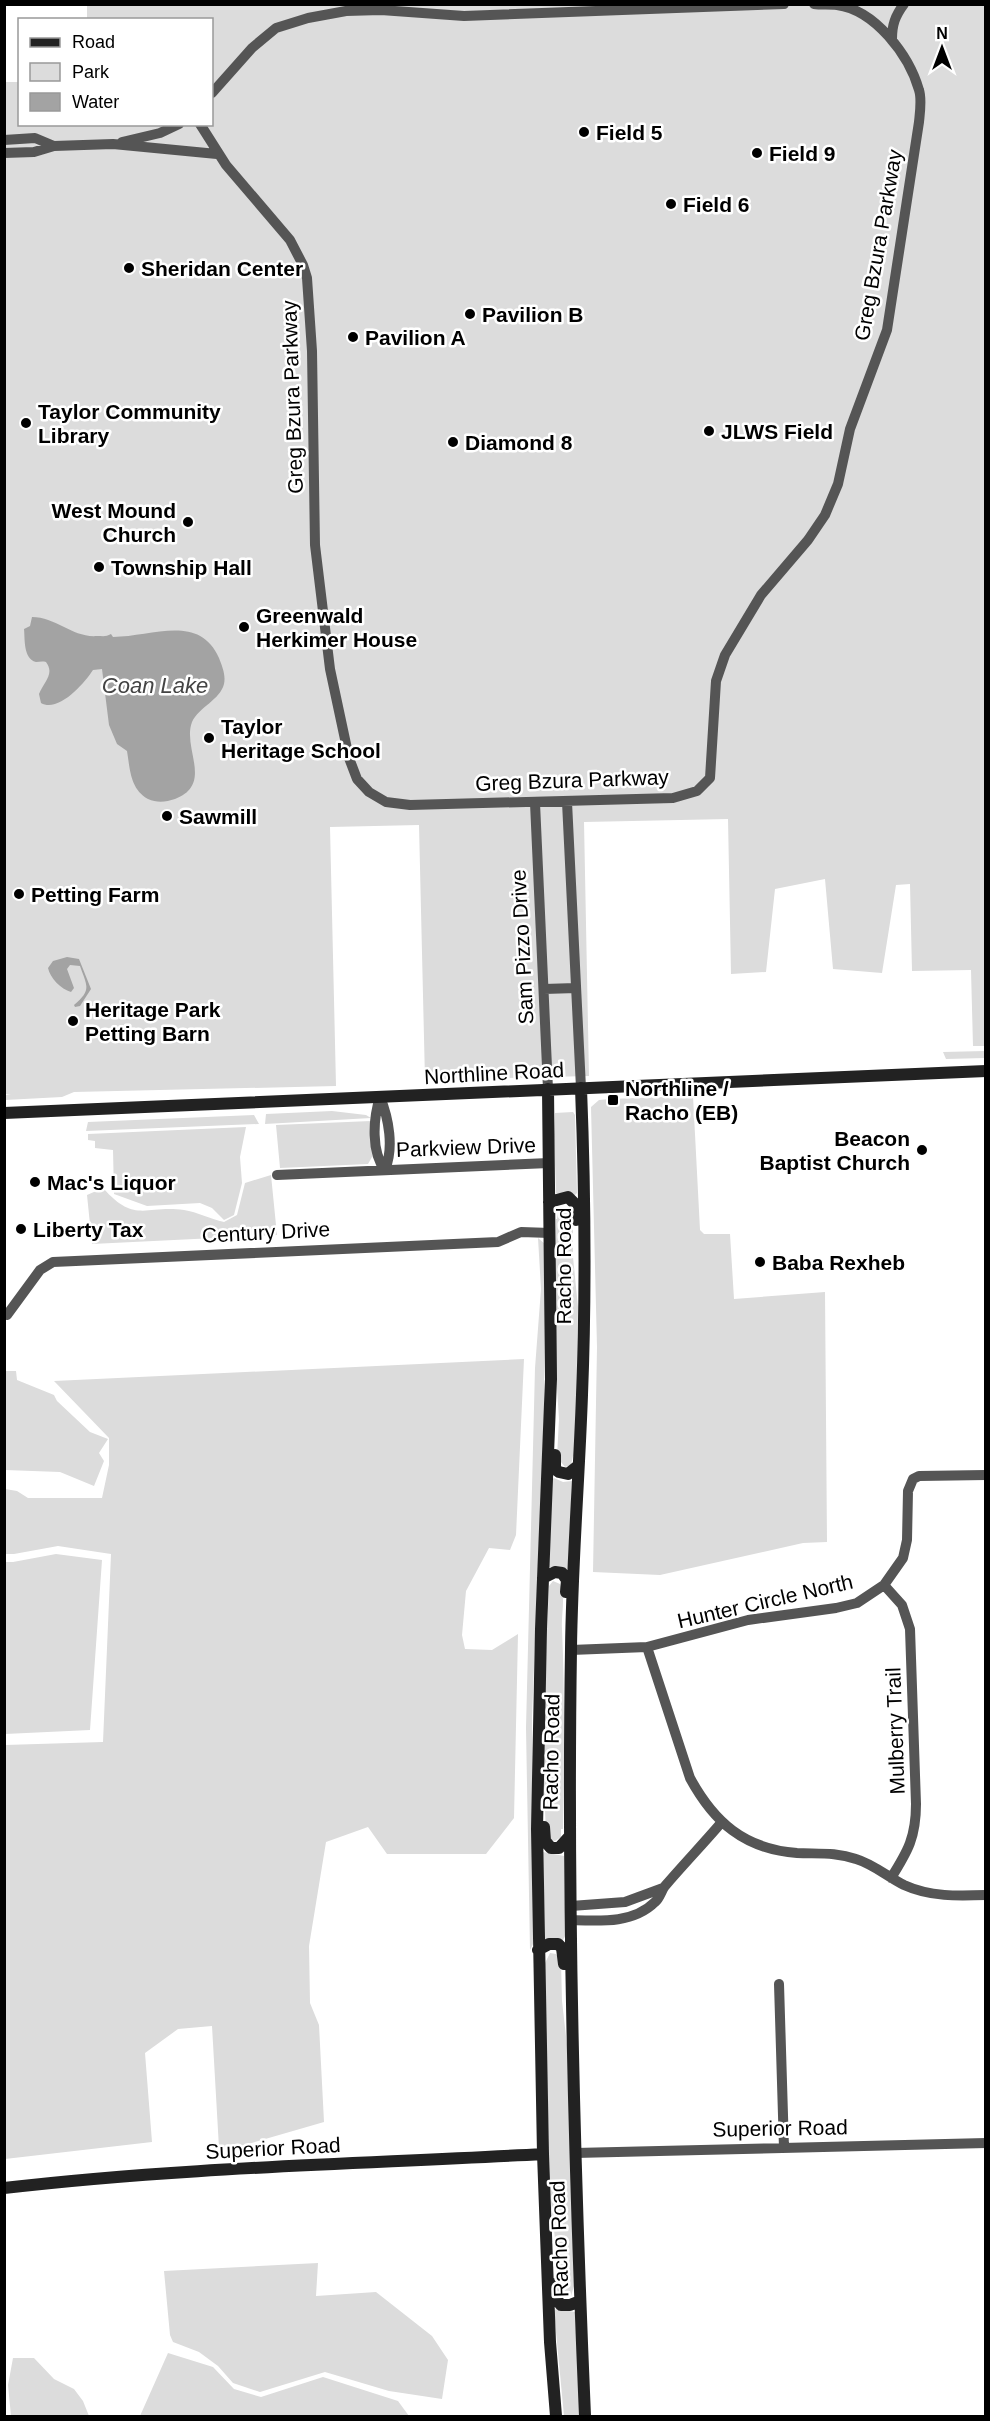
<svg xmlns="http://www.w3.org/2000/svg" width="990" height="2421" font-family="Arial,sans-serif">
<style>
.green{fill:#dcdcdc}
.water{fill:#a3a3a3}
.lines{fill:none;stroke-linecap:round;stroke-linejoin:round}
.street{stroke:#555;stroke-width:10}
.secondary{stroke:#222;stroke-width:12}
.poi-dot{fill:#000;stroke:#fff;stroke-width:2}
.labels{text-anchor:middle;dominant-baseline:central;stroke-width:5;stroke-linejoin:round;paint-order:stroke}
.poi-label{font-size:21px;font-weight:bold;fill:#000;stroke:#fff;text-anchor:start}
.street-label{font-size:21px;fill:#000;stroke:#fff}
.water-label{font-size:22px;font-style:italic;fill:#444;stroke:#fff}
</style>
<rect width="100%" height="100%" fill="#fff"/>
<path class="green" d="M87 5H985V1046H973L971 970 912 971 910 884 896 885 882 973 833 969 825 879 775 889 766 972 731 974 728 819 584 822 589 1076 425 1080 419 825 330 827 336 1086 74 1092 62 1097 5 1100V1095L11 1094H4V82H19L20 124H212V20L87 19Z
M985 1051V1058L946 1059 943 1052Z
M693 1096 700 1230 704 1234H730L734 1299 825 1292 827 1542 803 1543 660 1575 593 1572 597 1347 591 1107 599 1100 609 1099Z
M332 1111 366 1115 371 1118 265 1124 266 1114Z
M573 1112 575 1115 577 1193 575 1195 556 1193 554 1135 555 1113Z
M254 1115 259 1124 86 1131 88 1122Z
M371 1121 372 1157 368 1164 280 1168 276 1125Z
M246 1127 240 1157 242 1183 234 1215 224 1220 212 1208 200 1203 147 1206 114 1194 113 1150 95 1148V1141L88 1140V1134Z
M271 1175 277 1235 92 1244 87 1195 103 1188C135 1224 145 1205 184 1210 197 1212 211 1219 224 1222L237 1215 245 1183Z
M563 1207 569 1209 573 1217V1257L578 1307 575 1456H573L571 1465 565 1467 557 1457 559 1419 556 1373V1219H557L558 1211Z
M538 1238 545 1244 544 1417 532 1717 533 1944 530 1950 526 1728 535 1368 541 1289Z
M524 1359 516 1535 510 1550 489 1548 466 1591 462 1635 465 1649 492 1650 518 1634 514 1818 486 1854H387L368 1827 326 1842 309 1946 310 2003 319 2025 324 2122 241 2146 219 2148 212 2026 178 2029 145 2053 152 2142 5 2159V1745L103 1742 111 1554 58 1546 14 1554H5V1489L17 1491 28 1498H102L109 1465V1438L54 1381Z
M5 1371H16L17 1380 54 1395 57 1401 90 1432 108 1439 99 1453 104 1461 94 1486 60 1472 5 1470Z
M554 1478 563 1482 572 1481 568 1570 549 1567 552 1479Z
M56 1554 102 1560 90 1730 5 1734V1562H13Z
M553 1581 560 1584C566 1598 561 1614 562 1629 565 1696 564 1762 563 1829H561V1837L555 1841 551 1840 546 1833 542 1742 549 1586Z
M543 1852 564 1856 565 1936 563 1940H545Z
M550 1953 556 1954 561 1962 562 2001 568 2054 574 2286 571 2296 566 2297 558 2289 556 2248 550 2194 544 1965Z
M318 2263 316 2296 376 2292 432 2336 448 2360 442 2399 389 2391 325 2372 260 2392 233 2383 218 2366 199 2352 173 2342 170 2335 164 2271Z
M556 2309 575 2312 580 2416H564L554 2311Z
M168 2353 213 2367 234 2389 261 2397 323 2377 398 2401 409 2416H140Z
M13 2358H34L54 2379 74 2389 83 2401 89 2416H11L8 2385Z"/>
<path class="water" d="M32 617C56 617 73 638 97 636 103 636 106 637 111 634L113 637C152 637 199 613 219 658 222 666 226 675 224 684 220 700 199 707 192 722 182 748 214 784 175 799 166 802 157 803 148 799 130 789 130 769 127 751L117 744 109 725 102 669 93 670C84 684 58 713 41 703L39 694C44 682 55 674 46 662 42 661 39 662 36 662 23 659 25 638 24 629L30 626Z
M67 957 79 959 91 989 80 1006 75 1007 74 1005C92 990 87 986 80 966L70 965 67 969 74 988 71 992C61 989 50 978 48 968L53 961Z"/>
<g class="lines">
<path class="street" d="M892 39C892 25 895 16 904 4
M212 93 252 48 276 28 308 18 346 11 381 10 464 16 784 4
M200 124 226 165 290 240 303 265 307 278 312 351 315 545 330 669 349 758 357 779 369 792 386 802 410 805 673 798 697 791 710 778 716 681 725 655 761 595 808 540 825 515 838 484 850 429 887 330 919 122C920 112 922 99 919 90 909 55 875 10 837 5 830 4 821 5 814 4
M4 140 35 138 54 146
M122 142 160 133 179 124
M4 153 34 152 54 146 113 144 217 154
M567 802 581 1088
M535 803 548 1089
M544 989 576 988
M380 1097C389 1119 394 1148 385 1170 371 1152 373 1119 380 1097Z
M277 1175 549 1163
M7 1315 40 1270 53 1262 498 1242 521 1232 550 1233
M884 1585 902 1605 910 1629 916 1804C916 1837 908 1851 891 1878
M647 1647 690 1778C714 1822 744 1849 797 1853 817 1854 836 1852 856 1859 873 1864 888 1877 904 1885 930 1897 958 1896 986 1895
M571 1650 647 1647 748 1620 836 1608 857 1603 884 1585 903 1558 907 1540 908 1491 913 1479 919 1476 986 1475
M571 1906 625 1902 663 1888
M570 1920C599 1921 633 1924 655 1902 660 1898 661 1891 665 1886 683 1865 703 1844 721 1823
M779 1984 784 2148
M575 2153 986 2143"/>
<path class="secondary" d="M581 1088C585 1190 586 1293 582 1395 579 1480 572 1564 571 1649 567 1905 574 2161 585 2416
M548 1089 551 1379 541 1629 537 1829 543 2154 550 2342 556 2416
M4 1113 986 1071
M549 1202 568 1197 576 1205V1220
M555 1455V1469L559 1472 568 1474 578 1466
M543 1578 555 1572 562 1573 567 1580 566 1592
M544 1827 545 1841 551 1848H559L569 1837
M538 1950 549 1944H558L562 1948 564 1964
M4 2188C183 2167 363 2164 543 2154
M555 2284 557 2300 561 2305H570L580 2301"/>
</g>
<g class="poi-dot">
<circle cx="584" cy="132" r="6"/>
<circle cx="757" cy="153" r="6"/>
<circle cx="671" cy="204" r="6"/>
<circle cx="129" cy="268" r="6"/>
<circle cx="470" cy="314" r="6"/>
<circle cx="353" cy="337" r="6"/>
<circle cx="26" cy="423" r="6"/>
<circle cx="709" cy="431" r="6"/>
<circle cx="453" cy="442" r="6"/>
<circle cx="188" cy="522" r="6"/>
<circle cx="99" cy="567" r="6"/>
<circle cx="244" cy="627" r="6"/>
<circle cx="209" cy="738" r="6"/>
<circle cx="167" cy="816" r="6"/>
<circle cx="19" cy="894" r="6"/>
<circle cx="73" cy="1021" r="6"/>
<rect x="607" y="1094" width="12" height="12" rx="3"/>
<circle cx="922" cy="1150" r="6"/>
<circle cx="35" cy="1182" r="6"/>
<circle cx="21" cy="1229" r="6"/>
<circle cx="760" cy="1262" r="6"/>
</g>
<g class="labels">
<g class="poi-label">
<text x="596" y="132">Field 5</text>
<text x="769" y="153">Field 9</text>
<text x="683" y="204">Field 6</text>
<text x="141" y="268">Sheridan Center</text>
<text x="482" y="314">Pavilion B</text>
<text x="365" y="337">Pavilion A</text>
<text x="38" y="411">Taylor Community<tspan x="38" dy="24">Library</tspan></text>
<text x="721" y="431">JLWS Field</text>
<text x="465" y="442">Diamond 8</text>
<text x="176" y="510" text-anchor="end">West Mound<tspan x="176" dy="24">Church</tspan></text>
<text x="111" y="567">Township Hall</text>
<text x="256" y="615">Greenwald<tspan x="256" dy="24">Herkimer House</tspan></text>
<text x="221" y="726">Taylor<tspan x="221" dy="24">Heritage School</tspan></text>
<text x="179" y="816">Sawmill</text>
<text x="31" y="894">Petting Farm</text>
<text x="85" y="1009">Heritage Park<tspan x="85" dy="24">Petting Barn</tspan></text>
<text x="625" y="1088">Northline /<tspan x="625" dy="24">Racho (EB)</tspan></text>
<text x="910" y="1138" text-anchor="end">Beacon<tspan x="910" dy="24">Baptist Church</tspan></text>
<text x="47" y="1182">Mac's Liquor</text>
<text x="33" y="1229">Liberty Tax</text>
<text x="772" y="1262">Baba Rexheb</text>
</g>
<g class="street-label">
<text transform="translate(878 245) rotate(-80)">Greg Bzura Parkway</text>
<text transform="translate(292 397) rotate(-92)">Greg Bzura Parkway</text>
<text transform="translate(572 780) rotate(-2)">Greg Bzura Parkway</text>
<text transform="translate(522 947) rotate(-93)">Sam Pizzo Drive</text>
<text transform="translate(494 1073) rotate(-3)">Northline Road</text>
<text transform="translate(466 1147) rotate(-2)">Parkview Drive</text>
<text transform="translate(266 1232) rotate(-3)">Century Drive</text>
<text transform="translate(563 1266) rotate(-90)">Racho Road</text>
<text transform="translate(765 1601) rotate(-13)">Hunter Circle North</text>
<text transform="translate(895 1731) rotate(-92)">Mulberry Trail</text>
<text transform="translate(551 1752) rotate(-89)">Racho Road</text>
<text transform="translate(780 2128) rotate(-1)">Superior Road</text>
<text transform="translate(273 2148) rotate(-3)">Superior Road</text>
<text transform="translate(559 2239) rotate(-92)">Racho Road</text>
</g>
<g class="water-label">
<text x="155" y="685">Coan Lake</text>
</g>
</g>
<rect width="990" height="2421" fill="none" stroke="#000000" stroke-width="12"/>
<rect x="18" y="18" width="195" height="108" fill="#ffffff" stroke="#999999" stroke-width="1.5"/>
<rect x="30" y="38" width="30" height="9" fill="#222222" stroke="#999999" stroke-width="1.5"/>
<text x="72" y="48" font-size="18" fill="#000000">Road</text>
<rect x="30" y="63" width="30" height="18" fill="#dcdcdc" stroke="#999999" stroke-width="1.5"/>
<text x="72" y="78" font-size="18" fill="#000000">Park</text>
<rect x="30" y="93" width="30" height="18" fill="#a3a3a3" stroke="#999999" stroke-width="1.5"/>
<text x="72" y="108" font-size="18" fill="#000000">Water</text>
<g transform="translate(942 48)" stroke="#ffffff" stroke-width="4.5" paint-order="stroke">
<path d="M0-4.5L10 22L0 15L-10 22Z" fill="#000000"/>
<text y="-9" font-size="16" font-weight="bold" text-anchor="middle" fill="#000000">N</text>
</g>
</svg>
